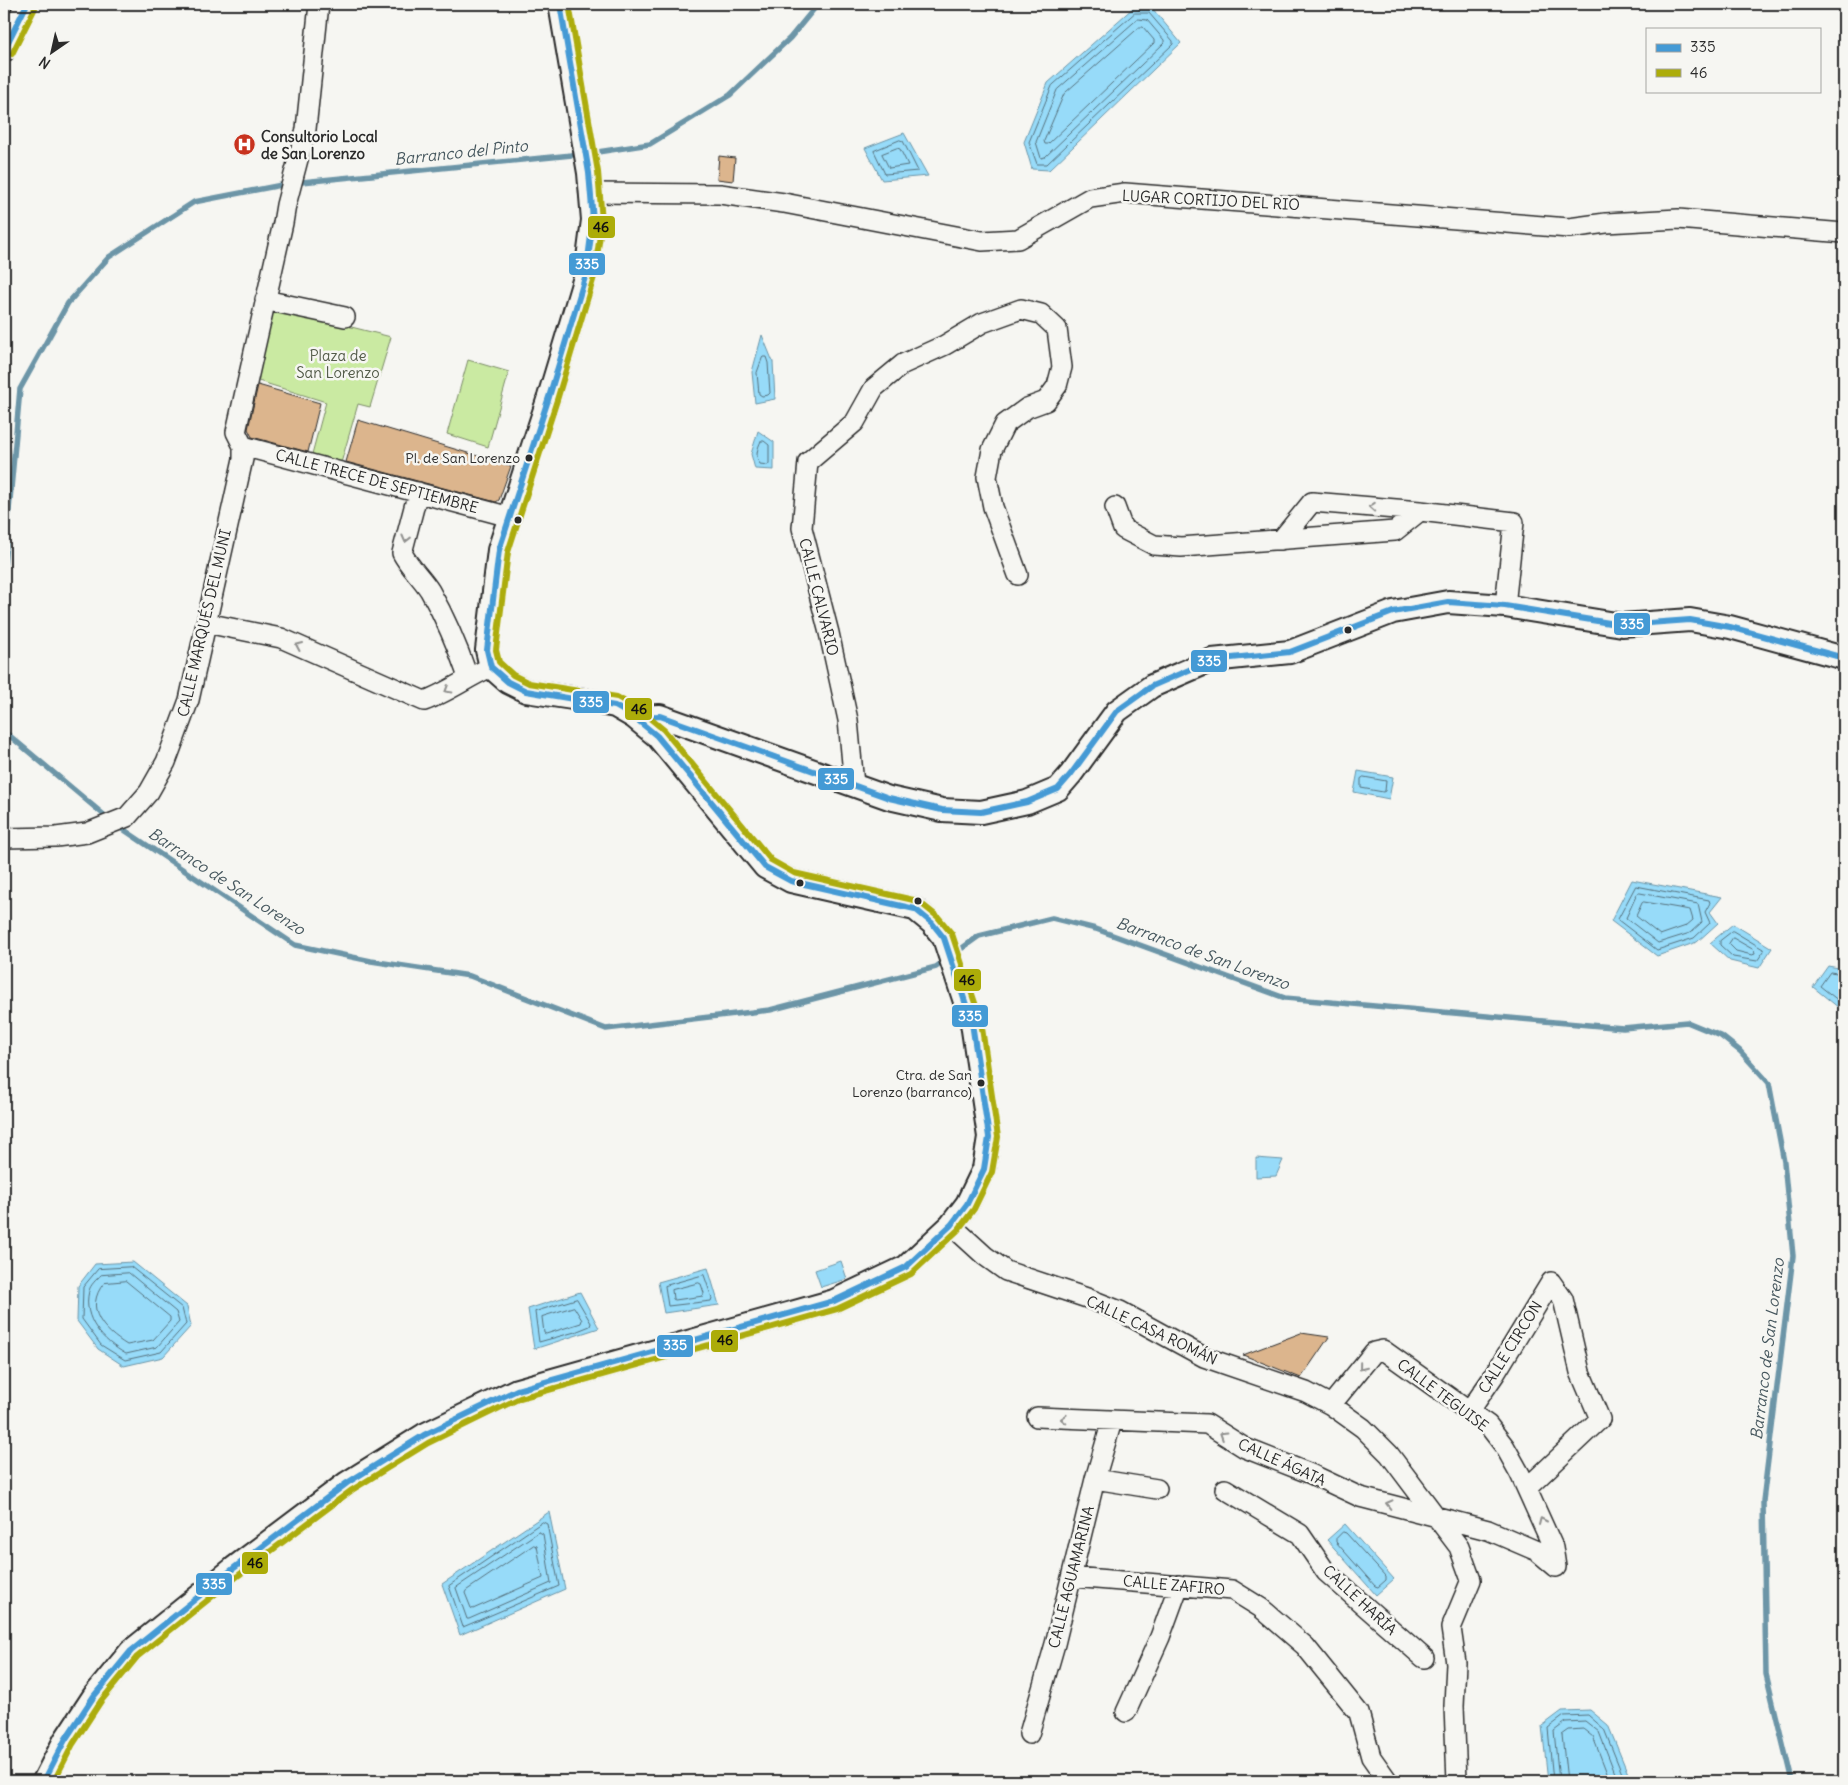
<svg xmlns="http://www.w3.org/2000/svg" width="1848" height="1785" font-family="Delius,sans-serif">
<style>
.green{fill:#caeaa2;stroke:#7a8a66}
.water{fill:#97dbf9;stroke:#6c95a7}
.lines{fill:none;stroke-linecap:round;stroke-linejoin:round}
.shore{stroke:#56717d;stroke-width:1}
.stream{stroke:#6c95a7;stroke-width:5.5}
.building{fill:#dcb58d;stroke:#2b2b2b}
.minor-casing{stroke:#2b2b2b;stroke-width:22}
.tertiary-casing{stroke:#2b2b2b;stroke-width:26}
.minor{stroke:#f6f6f2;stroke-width:19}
.tertiary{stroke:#f6f6f2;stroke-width:22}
.bus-1-casing{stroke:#f6f6f2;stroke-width:10}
.bus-2-casing{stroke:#f6f6f2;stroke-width:10}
.bus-1{stroke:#449ad5;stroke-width:6}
.bus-2{stroke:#acac09;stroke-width:6}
.oneway{stroke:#90908e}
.bus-dot{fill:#2b2b2b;stroke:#f6f6f2;stroke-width:2}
.labels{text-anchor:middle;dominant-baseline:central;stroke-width:5;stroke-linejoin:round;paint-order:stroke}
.bus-label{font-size:14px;fill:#2b2b2b;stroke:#f6f6f2;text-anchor:end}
.poi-label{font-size:15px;font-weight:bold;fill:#2b2b2b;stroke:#f6f6f2;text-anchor:start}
.street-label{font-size:15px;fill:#2b2b2b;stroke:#f6f6f2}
.park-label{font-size:15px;fill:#535b49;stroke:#f6f6f2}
.water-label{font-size:16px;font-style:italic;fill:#46575e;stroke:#f6f6f2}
.line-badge{stroke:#f6f6f2;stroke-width:2}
.badge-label{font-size:14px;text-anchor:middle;font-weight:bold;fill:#fff}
.pale-badge-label{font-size:14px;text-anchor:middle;font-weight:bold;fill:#111}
</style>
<rect width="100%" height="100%" fill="#f6f6f2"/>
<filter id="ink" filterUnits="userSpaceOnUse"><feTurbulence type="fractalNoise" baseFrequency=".02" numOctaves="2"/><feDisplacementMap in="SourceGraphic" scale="10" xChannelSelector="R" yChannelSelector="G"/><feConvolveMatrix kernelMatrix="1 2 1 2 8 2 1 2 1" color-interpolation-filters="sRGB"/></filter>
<g filter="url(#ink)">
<path class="green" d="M272 307 391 337 370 407 358 404 341 463 312 454 326 402 252 379Z
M468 360 509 372 488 447 447 434Z"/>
<path class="water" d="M1134 7 1152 8 1181 43 1049 170 1032 169 1024 142 1048 83Z
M904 133 928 176 882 180 865 148Z
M762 335 773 362 775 399 755 403 752 372Z
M758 431 774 442V470L755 469 751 454Z
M1358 771 1393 777 1389 799 1354 792Z
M1632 880 1722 897 1710 912 1718 923 1697 942 1657 956 1611 921Z
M1733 924 1772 948 1759 968 1730 961 1710 943Z
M1828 966 1844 969V1012L1813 987Z
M1256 1158 1283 1160 1276 1176 1256 1177Z
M841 1261 847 1279 821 1287 815 1270Z
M133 1262 187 1306 191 1326 163 1357 124 1366 98 1349 77 1321 78 1286 95 1264Z
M708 1268 719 1305 664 1313 658 1282Z
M580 1292 599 1328 534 1349 528 1309Z
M549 1512 565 1589 460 1635 442 1584Z
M1345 1524 1394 1579 1376 1595 1327 1540Z
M1590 1710 1608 1725 1631 1781H1548L1542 1726 1562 1711Z"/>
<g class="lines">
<path class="shore" d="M1135 13H1149L1173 41V44L1047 164H1037L1029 142 1052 86Z
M1138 19 1147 20 1164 40V43L1045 157 1041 158 1036 142 1057 90Z
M1140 27H1143L1154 40V43L1048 144H1045L1044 141 1064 94Z
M900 140 903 141 918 171 885 174 874 151Z
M897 148 900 149 908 165 889 168 882 154Z
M763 357H766L768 363 770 393 768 395 762 396 759 394 757 373Z
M761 441H764L769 445V463L768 465 760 464C755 457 757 449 761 441Z
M1364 777 1386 781 1385 791 1383 792 1361 788V779Z
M1636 886 1709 900 1710 903 1705 912 1710 923 1694 938 1657 950 1618 920Z
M1640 893 1698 904 1702 922 1690 933 1658 943 1626 918 1637 894Z
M1644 902 1690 910 1693 920 1686 926 1660 935 1636 916 1642 903Z
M1733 931 1763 949 1764 951 1757 961 1733 957 1720 945V941Z
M1733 938 1754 950 1755 954 1752 955 1736 951 1729 944Z
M1844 974 1830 972 1820 986 1844 1005
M131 1267 182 1308 186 1324 161 1352 125 1360 101 1345 82 1319 83 1287 98 1269Z
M129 1273 176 1312 179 1322 157 1347 126 1354C103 1341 82 1319 89 1291 90 1285 97 1279 101 1275Z
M704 1275 712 1298 711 1301 668 1306 665 1286Z
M126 1281 170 1317V1321L153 1340 127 1345C104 1331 83 1309 104 1283Z
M699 1283 701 1284 704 1293 703 1296 675 1300 673 1299 672 1290Z
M577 1299 591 1323 590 1326 575 1332 539 1342 535 1312Z
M574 1307 582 1320 581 1323 546 1334 544 1333 542 1317Z
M543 1522 547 1524 559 1586 463 1627 449 1586Z
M539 1532 543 1534 551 1583 469 1619H467L456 1588Z
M1343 1532 1346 1533 1386 1577V1580L1378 1587 1375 1586 1336 1542V1539Z
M534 1545 537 1546 543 1578 473 1609 471 1608 465 1593 466 1591Z
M1553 1781 1548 1728 1564 1716 1588 1715 1604 1729 1625 1781
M1559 1781 1554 1731 1566 1722 1585 1721 1599 1732 1618 1781
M1567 1781 1562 1735 1569 1730 1583 1729 1593 1737 1610 1781"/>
<path class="stream" d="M591 153 650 144 730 95 790 38 818 4
M4 566 20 389 68 303 109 257 194 202 292 183 582 154
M4 731 110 820
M117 825 295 945 371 961 470 976 606 1029 770 1010 936 967 947 959
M954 954 979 936 1052 918 1096 929 1285 998 1623 1028 1687 1022 1721 1036 1740 1051 1769 1083 1784 1162 1793 1256 1763 1501 1766 1674 1792 1781"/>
</g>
<path class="building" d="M719 156 735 158 733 181 717 179Z
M258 385 320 403 308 452 252 437 248 429Z
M358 420 511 466 499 500 496 502 346 462Z
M1301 1333 1329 1337 1301 1378 1243 1355Z"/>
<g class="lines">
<defs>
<path id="minor" d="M590 193 720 194 784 203 982 241 1018 239 1090 198 1125 193 1569 228 1606 223 1678 219 1844 233
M265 300 345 317
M243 446 510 517
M418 492 402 553C410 568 422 578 430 591 446 619 458 648 468 677
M1115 507 1123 529 1154 545 1181 547 1395 531 1420 511
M1281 540 1312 502 1420 511 1514 522 1505 606
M206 623 281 638 424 701C447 693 468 677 491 667
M854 785 848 720 829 633 802 528 808 462 855 422 874 388 903 364 945 345 982 323 1021 309 1041 314 1057 329 1062 367 1057 386 1046 401 1027 408 1005 424 992 450 987 477 993 507 1018 575
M4 838 56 837 87 833 127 817 149 792 166 762 189 700 243 459V446L236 432 283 223 286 205 306 129 319 4
M951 1225 985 1256 1006 1271 1087 1298 1120 1311 1204 1357 1306 1392 1331 1405 1363 1428 1389 1454 1459 1547 1471 1580 1451 1628 1456 1663 1454 1706 1457 1781
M1331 1405 1374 1352 1383 1350 1488 1425 1505 1447 1520 1474 1553 1547 1556 1567
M1469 1412 1495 1374 1551 1282 1563 1299 1580 1372 1600 1419 1527 1488
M1037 1417 1207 1424 1245 1448 1311 1474 1360 1497 1488 1530 1537 1551 1556 1567
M1095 1479 1157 1489
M1225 1489 1300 1534 1326 1572 1424 1658
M1072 1577 1232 1590 1261 1608 1305 1646 1359 1713 1371 1757 1388 1781
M1126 1712 1160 1637 1179 1585
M1029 1734 1055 1644 1095 1479 1112 1421"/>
<path id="tertiary" d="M4 50 27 4
M634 717 660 716 889 798 942 810 981 812 1027 802 1058 789 1071 774 1117 711 1152 686 1212 660 1290 652 1393 612 1448 602 1505 606 1622 625 1690 620 1730 627 1844 658
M44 1781 65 1740 94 1696 131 1651 234 1568 347 1483 424 1435 517 1390 834 1301 906 1267 951 1225 967 1204 984 1169 989 1137 972 1023 944 938 932 923 915 909 791 881 765 867 657 736 634 717 615 706 579 699 526 691 508 682 491 667 487 650 499 550 549 397 586 274 593 220 589 173 560 4"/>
</defs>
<use href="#minor" class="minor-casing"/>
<use href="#tertiary" class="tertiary-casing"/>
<use href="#minor" class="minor"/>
<use href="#tertiary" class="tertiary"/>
<defs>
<path id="bus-1" d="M4 50 27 4
M631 715 634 717 660 716 889 798 942 810 981 812 1027 802 1058 789 1071 774 1117 711 1152 686 1212 660 1290 652 1393 612 1448 602 1505 606 1622 625 1690 620 1730 627 1844 658
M44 1781 65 1740 94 1696 131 1651 234 1568 347 1483 424 1435 517 1390 834 1301 906 1267 951 1225 967 1204 984 1169 989 1137 972 1023 944 938 932 923 915 909 791 881 765 867 657 736 634 717 615 706 526 691 508 682 491 667 487 650 499 550 549 397 586 274 593 220 589 173 560 4"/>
<path id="bus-2" d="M12 54 35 8
M54 1781 73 1744 101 1701 137 1657 239 1575 352 1490 428 1443 520 1398 837 1309 911 1274 958 1230 974 1209 992 1172 998 1137 981 1021 952 934 938 917 918 901 794 873 771 860 664 730 640 710 617 697 529 683 513 675 499 662 496 650 508 552 557 400 594 277 602 221 598 172 569 4"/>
</defs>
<use href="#bus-1" class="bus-1-casing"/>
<use href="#bus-2" class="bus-2-casing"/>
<use href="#bus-1" class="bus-1"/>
<use href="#bus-2" class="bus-2"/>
</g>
<defs><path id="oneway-chevron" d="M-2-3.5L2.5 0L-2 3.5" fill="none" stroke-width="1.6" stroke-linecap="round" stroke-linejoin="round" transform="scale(1.25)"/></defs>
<g class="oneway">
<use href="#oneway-chevron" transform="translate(1372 507) rotate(-176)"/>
<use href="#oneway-chevron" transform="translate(406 539) rotate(104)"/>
<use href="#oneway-chevron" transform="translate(299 646) rotate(-156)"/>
<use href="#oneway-chevron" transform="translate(448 690) rotate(149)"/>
<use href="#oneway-chevron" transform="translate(1362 1367) rotate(129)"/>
<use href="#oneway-chevron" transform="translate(1064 1419) rotate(-178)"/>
<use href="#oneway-chevron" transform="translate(1223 1435) rotate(-148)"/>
<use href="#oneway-chevron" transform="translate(1389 1504) rotate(-166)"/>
<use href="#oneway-chevron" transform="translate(1542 1521) rotate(-114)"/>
</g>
</g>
<defs>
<symbol id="hospital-disc" viewBox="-11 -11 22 22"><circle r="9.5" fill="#c8321e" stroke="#f6f6f2"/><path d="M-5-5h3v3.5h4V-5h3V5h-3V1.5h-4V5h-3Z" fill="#fff"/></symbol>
</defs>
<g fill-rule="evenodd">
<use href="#hospital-disc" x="232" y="132" width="25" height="25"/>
</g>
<g class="bus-dot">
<circle cx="529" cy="458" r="4.5"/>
<circle cx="518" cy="520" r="4.5"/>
<circle cx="1348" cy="630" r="4.5"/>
<circle cx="800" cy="883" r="4.5"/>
<circle cx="918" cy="901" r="4.5"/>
<circle cx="981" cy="1083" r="4.5"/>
</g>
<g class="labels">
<g class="bus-label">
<text x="520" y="458">Pl. de San Lorenzo</text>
<text x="972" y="1075">Ctra. de San<tspan x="972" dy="17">Lorenzo (barranco)</tspan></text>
</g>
<g class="poi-label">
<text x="261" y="136">Consultorio Local<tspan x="261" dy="17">de San Lorenzo</tspan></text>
</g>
<g class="street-label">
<text transform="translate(1211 200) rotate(3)">LUGAR CORTIJO DEL RIO</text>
<text transform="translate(377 481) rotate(15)">CALLE TRECE DE SEPTIEMBRE</text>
<text transform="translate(819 597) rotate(76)">CALLE CALVARIO</text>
<text transform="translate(204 623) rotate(-77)">CALLE MARQUÉS DEL MUNI</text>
<text transform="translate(1152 1330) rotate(25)">CALLE CASA ROMÁN</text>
<text transform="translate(1510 1347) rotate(-58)">CALLE CIRCON</text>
<text transform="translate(1443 1395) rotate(37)">CALLE TEGUISE</text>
<text transform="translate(1282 1462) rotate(24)">CALLE ÁGATA</text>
<text transform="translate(1071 1577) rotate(-76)">CALLE AGUAMARINA</text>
<text transform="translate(1174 1585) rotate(5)">CALLE ZAFIRO</text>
<text transform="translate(1360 1600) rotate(43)">CALLE HARÍA</text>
</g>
<g class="park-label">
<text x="338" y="355">Plaza de<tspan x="338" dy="17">San Lorenzo</tspan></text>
</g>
<g class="water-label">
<text transform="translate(461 152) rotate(-6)">Barranco del Pinto</text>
<text transform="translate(227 881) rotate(33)">Barranco de San Lorenzo</text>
<text transform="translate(1203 953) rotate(20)">Barranco de San Lorenzo</text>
<text transform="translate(1767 1349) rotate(-83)">Barranco de San Lorenzo</text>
</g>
</g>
<g class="line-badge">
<rect x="587" y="215" width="29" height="24" rx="5" fill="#acac09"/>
<rect x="568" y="252" width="38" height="24" rx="5" fill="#449ad5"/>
<rect x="1613" y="612" width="38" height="24" rx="5" fill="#449ad5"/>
<rect x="1190" y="649" width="38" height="24" rx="5" fill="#449ad5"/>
<rect x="572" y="690" width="38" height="24" rx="5" fill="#449ad5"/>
<rect x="624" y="697" width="29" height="24" rx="5" fill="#acac09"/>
<rect x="817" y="767" width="38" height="24" rx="5" fill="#449ad5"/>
<rect x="953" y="968" width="29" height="24" rx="5" fill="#acac09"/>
<rect x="951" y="1004" width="38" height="24" rx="5" fill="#449ad5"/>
<rect x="710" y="1329" width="29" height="24" rx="5" fill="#acac09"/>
<rect x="656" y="1334" width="38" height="24" rx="5" fill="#449ad5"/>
<rect x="241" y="1551" width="28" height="24" rx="5" fill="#acac09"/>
<rect x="195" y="1572" width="38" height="24" rx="5" fill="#449ad5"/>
</g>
<g class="badge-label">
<text x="587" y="269">335</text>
<text x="1632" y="629">335</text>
<text x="1209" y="666">335</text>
<text x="591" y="707">335</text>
<text x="836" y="784">335</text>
<text x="970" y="1021">335</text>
<text x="675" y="1350">335</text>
<text x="214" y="1589">335</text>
</g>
<g class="pale-badge-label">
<text x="601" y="232">46</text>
<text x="639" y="714">46</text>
<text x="967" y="985">46</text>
<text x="725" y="1345">46</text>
<text x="255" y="1568">46</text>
</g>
<rect width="1848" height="1785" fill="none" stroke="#f6f6f2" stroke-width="20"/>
<rect x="10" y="10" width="1828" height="1765" fill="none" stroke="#2b2b2b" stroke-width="2" filter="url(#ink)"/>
<rect x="1646" y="28" width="175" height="65" fill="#f6f6f2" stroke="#a5a5a2"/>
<rect x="1656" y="44" width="25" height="8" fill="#449ad5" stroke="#a5a5a2"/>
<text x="1690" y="52" font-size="15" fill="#2b2b2b">335</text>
<rect x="1656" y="69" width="25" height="8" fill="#acac09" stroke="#a5a5a2"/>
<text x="1690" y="78" font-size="15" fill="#2b2b2b">46</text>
<g transform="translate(52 52) rotate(214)" stroke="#f6f6f2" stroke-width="4" paint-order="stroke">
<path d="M0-4L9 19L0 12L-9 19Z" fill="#2b2b2b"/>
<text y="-8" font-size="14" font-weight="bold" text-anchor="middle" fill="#2b2b2b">N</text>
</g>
</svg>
